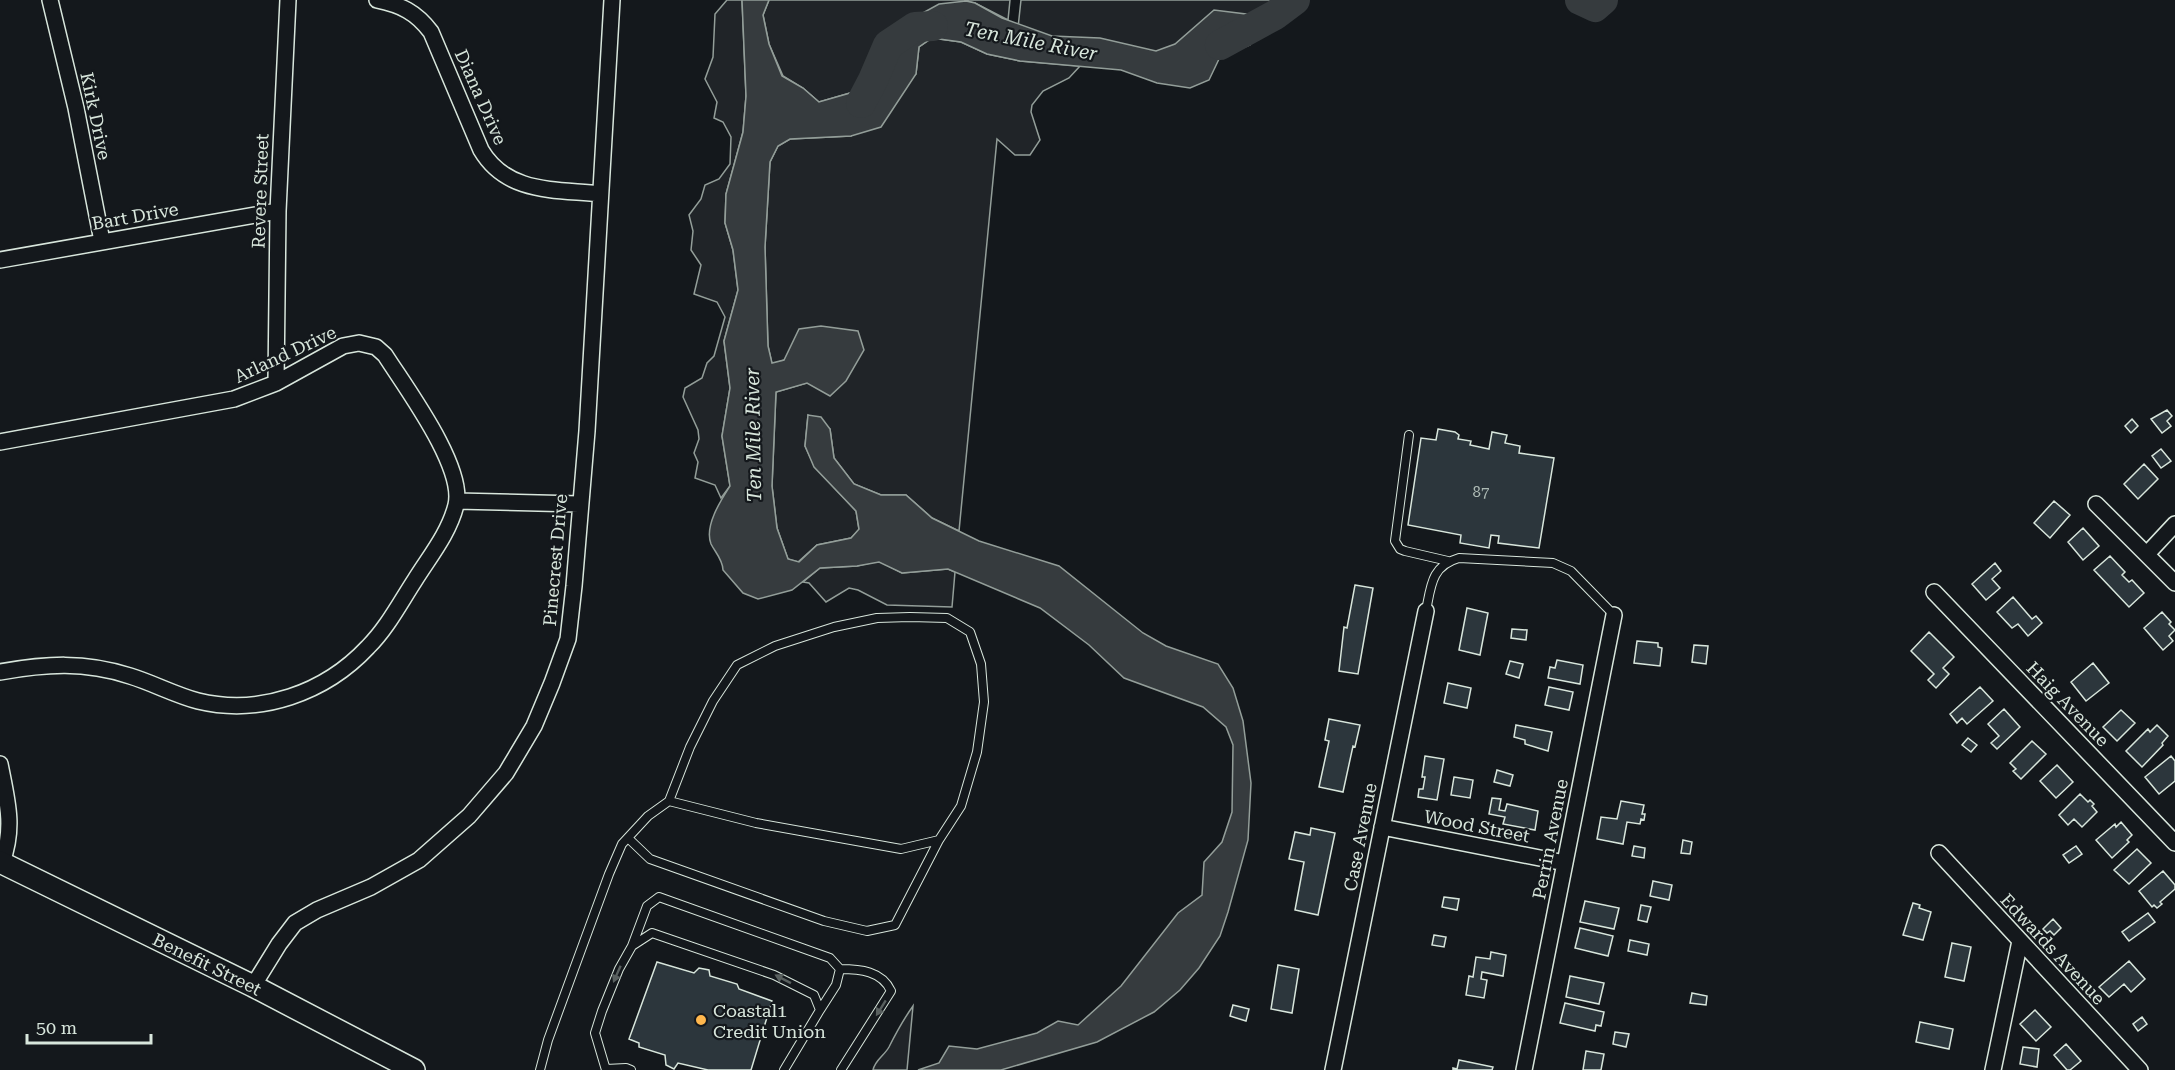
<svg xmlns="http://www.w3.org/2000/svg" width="2175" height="1070" font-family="'Roboto Serif',serif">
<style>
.green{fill:#202428;stroke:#939e99;stroke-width:1.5}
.water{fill:#363b3e;stroke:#939e99;stroke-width:1.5}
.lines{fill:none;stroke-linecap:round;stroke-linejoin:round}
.river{stroke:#363b3e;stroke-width:30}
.building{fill:#2c363c;stroke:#d8e6dc;stroke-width:1.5}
.lane-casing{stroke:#d8e6dc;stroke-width:10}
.street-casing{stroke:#d8e6dc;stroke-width:18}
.secondary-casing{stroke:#d8e6dc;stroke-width:24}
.lane{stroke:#14181c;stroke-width:8}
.street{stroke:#14181c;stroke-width:15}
.secondary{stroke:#14181c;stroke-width:21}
.oneway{fill:#59605f}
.poi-dot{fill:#ffb74d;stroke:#14181c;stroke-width:2}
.labels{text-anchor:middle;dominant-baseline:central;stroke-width:4.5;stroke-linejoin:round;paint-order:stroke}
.number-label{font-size:15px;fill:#adbab4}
.street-label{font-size:18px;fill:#d8e6dc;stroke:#14181c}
.poi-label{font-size:18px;fill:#d8e6dc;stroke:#14181c;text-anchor:start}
.water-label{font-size:20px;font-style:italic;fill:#d8e6dc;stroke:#14181c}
</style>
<rect width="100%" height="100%" fill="#14181c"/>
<path class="green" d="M727 0H742L746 96 743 132 726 194 725 223 733 250 738 290 724 341 730 388 722 436 730 486 721 498 715 485 695 478 698 462 694 453 699 439 698 430 683 397 685 388 702 378 707 363 714 356 725 317 717 302 694 294 701 265 691 250 693 231 689 215 701 199 705 185 719 179 730 164 731 137 723 122 714 118 717 102 705 79 713 57 715 14Z
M769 0H1010L1008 20 975 3 966 1 908 21 876 71 857 91 819 102 803 88 783 76 769 44 763 15Z
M1021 0H1295L1275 15 1237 37 1196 56 1017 37Z
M932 38 961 42 987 54 1020 61 1080 66 1069 78 1043 91 1032 105 1031 112 1040 140 1030 155H1015L997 139 959 531 932 518 906 495H881L854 484 834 458 830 429 808 415 805 446 815 467 856 511 859 530 851 538 817 545 798 562 788 559 777 528 772 486 776 392 807 383 784 360 772 364 768 346 765 247 770 162 778 146 790 139 851 136 916 74 919 47Z
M879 561 902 573 948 569 955 572 952 607 887 605 858 590 849 588 826 602 809 583 803 582 820 568 857 566Z
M913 1006 907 1070H873C875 1060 884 1056 889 1047 897 1031 903 1020 913 1006Z"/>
<path class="water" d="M742 0H769L763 15 769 44 782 76 803 88 819 102 857 91 876 71 908 21 939 4 966 1 975 3 1002 18 1052 36 1100 38 1156 51 1175 44 1214 10 1254 15 1257 25 1250 45 1220 57 1209 80 1190 88 1157 83 1121 70 1020 61 987 54 961 42 932 38 919 47 916 74 881 127 851 136 790 139 778 146 770 162 765 247 768 346 772 363 784 360 799 329 821 326 858 331 864 350 846 381 830 396 807 383 776 392 772 486 777 528 788 559 799 562 817 545 851 538 859 529 856 511 814 467 805 446 808 415 821 417 830 429 834 458 854 484 881 495H906L932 518 979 541 1059 566 1143 633 1166 646 1218 664 1233 688 1243 721 1251 783 1248 840 1228 912 1220 936 1199 968 1180 990 1154 1012 1097 1042 1001 1070H918L939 1063 949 1046 977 1049 1037 1033 1058 1021 1078 1025 1121 986 1178 913 1202 895 1204 862 1222 842 1232 812 1233 745 1226 727 1203 707 1124 678 1089 645 1040 608 948 569 902 573 879 562 857 566 820 568 792 590 758 599 743 593 723 570C723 560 715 552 711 544 704 526 721 500 730 486L722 436 730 388 724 341 738 290 733 250 725 223 726 194 743 132 746 96Z"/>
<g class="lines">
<path class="river" d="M1580 0 1595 7 1603 0
M1220 45 1275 15 1295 0
M861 103 873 80 888 45 915 27 933 26"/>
</g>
<path class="building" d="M2167 410 2172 416 2167 421 2171 426 2162 433 2151 419Z
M2132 419 2138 426 2131 433 2125 426Z
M1438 429 1455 432 1459 435 1458 439 1471 441 1470 445 1489 449 1492 432 1507 435 1505 443 1520 446 1519 453 1554 458 1539 548 1498 543 1499 536 1491 535 1489 548 1460 543 1461 535 1408 525 1421 438 1436 440Z
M2161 449 2171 461 2161 468 2152 456Z
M2144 464 2158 479 2138 499 2124 484Z
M2054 501 2070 515 2050 538 2034 523Z
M2083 528 2099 546 2083 560 2068 542Z
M2110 556 2125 572 2122 575 2129 582 2132 580 2144 593 2129 607 2094 570Z
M1995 563 2001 571 1992 579 2000 588 1986 600 1972 584Z
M1355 585 1373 588 1358 674 1339 671 1344 627 1347 628Z
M2013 597 2032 619 2036 616 2042 623 2028 636 2018 624 2012 628 1997 612Z
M1467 608 1488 613 1480 655 1459 650Z
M2162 612 2171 622 2169 624 2175 630 2169 636 2173 641 2163 650 2144 628Z
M1512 629 1527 630 1526 640 1511 638Z
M1929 632 1954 657 1943 668 1949 674 1936 688 1928 680 1934 674 1911 651Z
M1637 641 1658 643V647L1662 648 1660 666 1634 663Z
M1694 645 1708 646 1706 664 1692 662Z
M1557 660 1583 665 1580 684 1548 678 1550 667 1555 668Z
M1510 661 1523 664 1519 678 1506 674Z
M2093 663 2109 683 2086 701 2071 682Z
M1448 683 1471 688 1467 708 1444 703Z
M1549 687 1573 692 1569 710 1545 705Z
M1980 687 1993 701 1967 724 1962 718 1957 723 1950 714Z
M2004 709 2020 727 1997 749 1991 743 1999 736 1988 724Z
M2121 710 2135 723 2117 741 2103 727Z
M1329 719 1360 725 1355 747 1353 746 1343 792 1319 787 1329 741 1325 740Z
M1516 725 1552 732 1548 751 1525 744V740L1514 737Z
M2157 725 2168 736 2162 743 2163 745 2142 767 2126 751 2148 729 2150 732Z
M1968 738 1977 745 1971 752 1962 745Z
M2032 741 2046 754 2021 779 2013 771 2016 769 2010 763Z
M1425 756 1444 759 1437 800 1418 797 1419 789H1423L1425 777H1422Z
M2171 756 2175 761V781L2159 794 2145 777Z
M2057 765 2073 782 2056 798 2040 781Z
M1497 770 1513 775 1510 786 1494 782Z
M1454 777 1473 780 1470 798 1451 795Z
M2080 794 2088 802 2090 800 2094 804 2092 806 2097 812 2082 827 2074 819 2068 825 2059 815Z
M1492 798 1501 799 1499 810 1505 811 1507 804 1538 811 1535 830 1503 824 1505 817 1489 814Z
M1621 801 1644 805 1642 814H1645L1644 820 1641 819 1640 824 1627 822 1623 844 1597 839 1601 817 1617 819Z
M2121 822 2132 835 2127 840 2129 842 2112 858 2096 840 2115 824 2116 827Z
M1311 828 1335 833 1318 915 1295 910 1304 862 1289 859 1295 832 1310 835Z
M1683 840 1692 842 1690 854 1681 853Z
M1634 846 1645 848 1644 858 1632 856Z
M2076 846 2082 854 2069 863 2063 855Z
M2137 849 2151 863 2129 884 2114 870Z
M2163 871 2175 885V889L2160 902 2162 904 2157 908 2154 905 2152 907 2139 891Z
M1653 881 1672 885 1669 900 1650 896Z
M1444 897 1459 899 1457 910 1442 907Z
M1585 901 1619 908 1614 929 1580 922Z
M1913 903 1920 905 1919 908 1931 912 1923 940 1903 935Z
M1641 905 1651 907 1647 922 1638 920Z
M2148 913 2155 922 2129 941 2122 932Z
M2053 919 2061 928 2054 935 2050 931 2047 933 2043 929Z
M1580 928 1613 936 1608 956 1575 948Z
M1434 935 1446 937 1444 947 1432 945Z
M1630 940 1649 944 1647 955 1628 951Z
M1952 943 1971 947 1964 981 1945 977Z
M1491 952 1506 955 1503 976 1482 972 1481 979 1487 980 1484 998 1466 995 1469 976 1473 977 1476 957 1490 959Z
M2129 961 2145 979 2131 992 2124 984 2109 997 2099 987Z
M657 962 694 973 699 968 709 970 710 976 737 984 739 989 772 1001 751 1070H708L678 1063 674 1069 666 1065 665 1055 639 1047V1043L629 1039Z
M1278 965 1299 969 1292 1013 1271 1009Z
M1570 976 1604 983 1599 1004 1566 997Z
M1692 993 1707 996 1706 1005 1690 1003Z
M1565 1003 1604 1012 1601 1026 1596 1025 1595 1031 1560 1023Z
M1233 1005 1249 1009 1246 1021 1230 1016Z
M2035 1010 2051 1027 2036 1041 2020 1024Z
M2142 1017 2147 1024 2138 1031 2133 1024Z
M1920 1022 1953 1029 1949 1049 1916 1042Z
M1615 1032 1629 1034 1626 1047 1613 1044Z
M2066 1044 2081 1061 2070 1070H2067L2054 1055Z
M2023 1047 2039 1049 2037 1067 2020 1064Z
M1586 1051 1604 1054 1601 1070H1583Z
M1459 1060 1493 1067 1492 1070H1453V1068L1457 1069Z"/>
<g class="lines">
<defs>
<path id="lane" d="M1409 435 1395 541 1400 549 1405 551 1448 561
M1426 611C1431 586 1431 566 1459 558L1553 563 1571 571 1614 615
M628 838 650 859 824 921 867 931 895 925 939 840
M632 946 647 906 659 897 830 958 840 969C860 969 882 971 891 991L841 1070
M820 1010 836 985 840 969
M606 1069 626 1068 631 1070
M540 1070 548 1040 574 969 609 874 622 844 648 816 669 801 690 747 713 701 737 665 775 646 834 627 877 618 910 617 947 618 970 632 981 664 984 702 977 752 961 806 939 840 901 849 756 823 669 801
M606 1070 595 1033 602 1011 619 969 632 946 652 933 774 975 814 995 820 1010 784 1070"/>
<path id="street" d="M50 0 76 108 102 241
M377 0C401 5 416 12 431 32L481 150C507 194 555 189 600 194
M0 260 278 211
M276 383 278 211 288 0
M0 442 234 399 276 383 343 346 359 343 376 347 385 355C406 388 465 467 456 505 449 533 430 556 415 580 400 603 387 628 368 647 325 693 260 716 198 701 175 695 153 683 130 676 84 661 46 664 0 672
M457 501 579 504
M2096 504 2175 583
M2147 554 2175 524
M1934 592 2175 843
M0 764C7 800 15 827 2 862
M1382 827 1565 863
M1939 853 2140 1070
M253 986 279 944 295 923 317 910 371 887 419 860 469 816 506 773 534 726 552 683 568 639 574 586 587 431 612 0
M1333 1070 1426 611
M1524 1070 1614 615
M1993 1070 2020 941"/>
<g id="secondary">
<path id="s1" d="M0 862 253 986 414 1070"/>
</g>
</defs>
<use href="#lane" class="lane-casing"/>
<use href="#street" class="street-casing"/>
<use href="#secondary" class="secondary-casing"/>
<use href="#lane" class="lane"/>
<use href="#street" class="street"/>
<use href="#secondary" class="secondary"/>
</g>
<defs><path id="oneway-solid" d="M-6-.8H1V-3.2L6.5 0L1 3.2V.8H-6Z" transform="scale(1.5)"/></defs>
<g class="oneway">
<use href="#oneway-solid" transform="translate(617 974) rotate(114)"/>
<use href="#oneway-solid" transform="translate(783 979) rotate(-153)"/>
<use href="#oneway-solid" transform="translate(881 1008) rotate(122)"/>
</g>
<circle class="poi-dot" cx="701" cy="1020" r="6"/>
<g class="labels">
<g class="number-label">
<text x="1481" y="492">87</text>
</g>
<g class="street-label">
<text transform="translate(481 97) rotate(66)">Diana Drive</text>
<text transform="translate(96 116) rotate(78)">Kirk Drive</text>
<text transform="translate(260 191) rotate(-88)">Revere Street</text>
<text transform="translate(135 216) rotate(-10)">Bart Drive</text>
<text transform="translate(285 354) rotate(-25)">Arland Drive</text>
<text transform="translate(555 560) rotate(-85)">Pinecrest Drive</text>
<text transform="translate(2068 704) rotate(46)">Haig Avenue</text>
<text transform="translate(1477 826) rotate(11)">Wood Street</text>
<text transform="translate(1360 837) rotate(-79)">Case Avenue</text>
<text transform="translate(1550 839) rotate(-79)">Perrin Avenue</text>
<text transform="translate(2053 949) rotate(47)">Edwards Avenue</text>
<text stroke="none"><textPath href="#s1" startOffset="231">Benefit Street</textPath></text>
</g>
<g class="poi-label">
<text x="713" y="1010">Coastal1<tspan x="713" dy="21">Credit Union</tspan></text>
</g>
<g class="water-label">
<text transform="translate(1031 41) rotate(11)">Ten Mile River</text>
<text transform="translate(753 435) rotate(-91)">Ten Mile River</text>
</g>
</g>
<path d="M27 1034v9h124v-9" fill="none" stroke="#d8e6dc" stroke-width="3"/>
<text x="36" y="1034" font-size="18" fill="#d8e6dc" stroke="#14181c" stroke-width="4.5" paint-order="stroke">50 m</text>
</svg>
